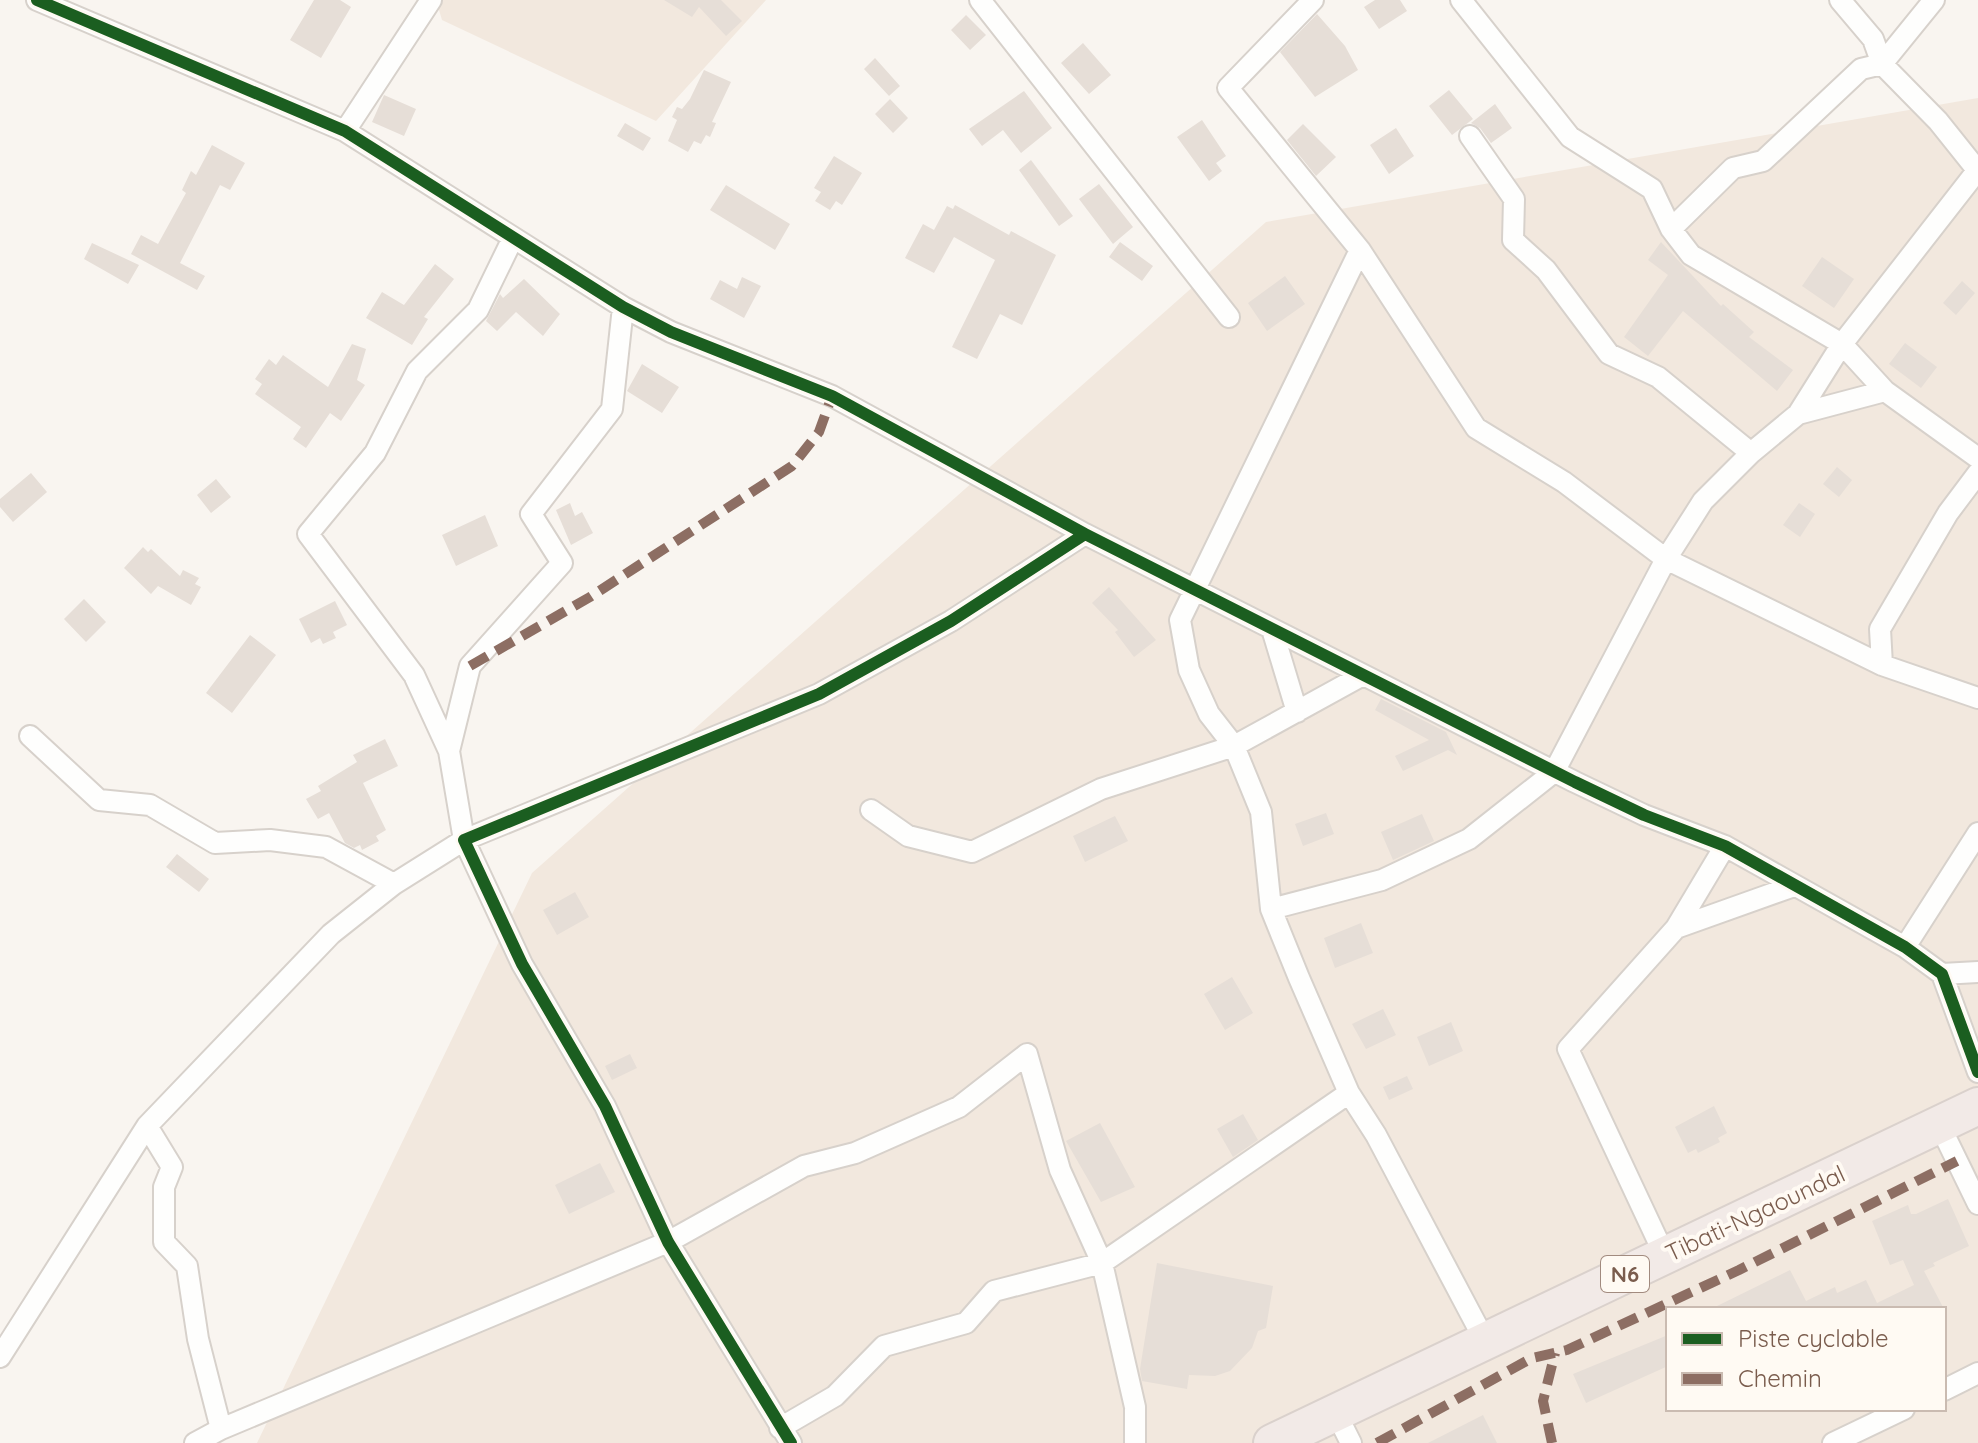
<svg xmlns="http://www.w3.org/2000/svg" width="1978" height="1443" font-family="Quicksand,sans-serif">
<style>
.residential{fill:#f2e8de;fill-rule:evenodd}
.building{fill:#e6ded7}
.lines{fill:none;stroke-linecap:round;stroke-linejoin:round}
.street-casing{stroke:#d7d1cb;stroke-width:24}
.highway-casing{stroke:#dad1cc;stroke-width:40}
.street{stroke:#fefefd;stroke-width:20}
.highway{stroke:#f2eae7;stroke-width:36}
.quiet{stroke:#8d6e63;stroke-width:10;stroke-dasharray:20 10;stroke-linecap:butt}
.cycleway-casing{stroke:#fffaf3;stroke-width:17}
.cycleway{stroke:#1b5e20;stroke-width:12}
.labels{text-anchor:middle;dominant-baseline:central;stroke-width:8;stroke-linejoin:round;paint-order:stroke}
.shield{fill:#fffaf3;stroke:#a28b7f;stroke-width:2}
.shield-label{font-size:22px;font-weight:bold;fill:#7a5c4d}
.street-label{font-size:24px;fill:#7a5c4d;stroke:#fffaf3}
</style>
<rect width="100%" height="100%" fill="#f9f5f0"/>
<path class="residential" d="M436 0H766L656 121 442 20Z
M1978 98V1443H257L532 873 1266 222ZM1668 1309H1944V1409H1668Z"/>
<path class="building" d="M314 0H340L351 7 321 58 290 40Z
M664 0H721L742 21 726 36 699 7 692 17Z
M1375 0H1400L1407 11 1379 29 1364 7Z
M1317 14 1345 46 1358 70 1315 97 1280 52Z
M966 15 986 35 970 50 951 30Z
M1083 43 1111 75 1089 94 1061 63Z
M875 58 900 86 889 96 864 69Z
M704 70 731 82 712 122 716 123 710 137 706 135 701 144 694 141 688 152 668 141 677 120 672 117 677 107 682 109 690 99Z
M1449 90 1473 119 1452 135 1429 106Z
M1024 91 1052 128 1021 153 1003 130 982 146 969 129Z
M384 95 416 109 404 136 372 122Z
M890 99 908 118 893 133 875 114Z
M1495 104 1512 128 1491 143 1480 128 1471 123Z
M1202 120 1226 156 1216 163 1222 171 1209 181 1177 137Z
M625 123 651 138 643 151 617 136Z
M1303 124 1336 157 1316 176 1287 140Z
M1396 128 1414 156 1389 174 1370 145Z
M212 145 245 163 230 190 220 185 180 263 205 276 197 290 131 254 141 235 158 244 186 193 182 190 191 171 196 175Z
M834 156 862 173 842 205 836 201 830 210 815 201 821 192 814 188Z
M1031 160 1073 216 1059 226 1019 170Z
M1099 184 1133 227 1113 244 1079 199Z
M726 185 790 224 775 250 710 210Z
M955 205 1009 235 1011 231 1056 255 1022 325 1000 314 977 359 952 347 995 260 954 237 934 273 905 258 923 224 934 230 947 206 953 209Z
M1120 242 1153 266 1142 281 1109 257Z
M1661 242 1721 306 1723 304 1754 332 1749 337 1793 370 1777 391 1683 311 1648 356 1624 337 1668 275 1648 260Z
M92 243 139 265 128 284 84 259Z
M1822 257 1854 279 1834 308 1802 286Z
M435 264 454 279 424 317 428 319 412 345 366 318 382 292 404 305Z
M1285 276 1305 304 1267 331 1248 303Z
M742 277 761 286 744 318 710 299 720 280 737 289Z
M524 279 560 314 543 336 516 312 497 331 486 321 500 294 503 298Z
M1962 281 1975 293 1956 315 1943 303Z
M1905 343 1937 367 1921 388 1889 364Z
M352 344 366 349 357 380 365 385 341 421 330 413 306 448 293 439 301 427 255 394 262 384 255 379 269 359 276 365 283 355 328 387Z
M642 364 679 387 662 413 627 391Z
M1837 467 1852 480 1839 497 1823 484Z
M31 473 47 492 13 522 0 507V499Z
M216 479 231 497 211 513 197 495Z
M570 503 575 516 582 512 593 533 571 545 556 510Z
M1799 503 1815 514 1800 537 1783 525Z
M485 515 498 546 456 566 442 535Z
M143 547 148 552 151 549 180 576 183 570 199 578 195 584 201 587 191 605 158 586 151 594 124 568Z
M1109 587 1156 640 1134 657 1115 632 1118 630 1092 603Z
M84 599 106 622 86 642 64 619Z
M335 601 347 625 333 632 336 638 323 644 320 638 311 643 299 619Z
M250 635 276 655 232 713 206 693Z
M1381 699 1446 732 1457 755 1448 750 1403 771 1395 756 1429 740 1375 710Z
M385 739 398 766 363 783 386 830 376 836 379 841 362 850 360 845 354 848 345 843 329 813 318 819 306 799 321 791 318 786 357 762 353 755Z
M1326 813 1334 834 1303 846 1295 824Z
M1422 814 1434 841 1393 860 1381 832Z
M1115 816 1128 841 1085 862 1073 836Z
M177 854 209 879 199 892 166 867Z
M575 892 589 917 557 935 543 910Z
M1361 923 1373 953 1335 968 1324 938Z
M1232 977 1253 1013 1225 1030 1204 994Z
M1383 1009 1396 1035 1366 1049 1352 1024Z
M1451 1022 1463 1051 1429 1066 1417 1037Z
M630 1054 637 1068 612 1080 605 1066Z
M1407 1076 1413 1089 1389 1100 1383 1087Z
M1714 1106 1727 1133 1718 1138 1720 1142 1698 1153 1696 1149 1688 1153 1675 1127Z
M1243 1114 1258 1140 1233 1157 1217 1129Z
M1100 1123 1135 1187 1101 1202 1066 1141Z
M600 1163 615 1192 569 1214 555 1185Z
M1948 1199 1969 1246 1933 1263 1935 1266 1924 1271 1944 1309H1711L1790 1270 1806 1301 1835 1287 1837 1293 1866 1280 1877 1303 1914 1285 1903 1260 1890 1265 1872 1221 1908 1205 1911 1214H1916Z
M1157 1263 1273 1286 1266 1328 1258 1331 1252 1348 1230 1371 1215 1376 1189 1375 1187 1389 1142 1381 1140 1369Z
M1668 1335V1366L1586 1403 1573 1374Z
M1483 1415 1497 1443H1428Z"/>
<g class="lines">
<defs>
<path id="street" d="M37 0 345 131 623 307 671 332 832 396 1085 534 1575 782 1644 815 1725 846 1905 947 1942 974 1978 1072
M980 0 1229 317
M1313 0 1228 88 1360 250 1476 428 1564 482 1666 559 1882 665 1978 698
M1461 0 1570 137 1652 189 1671 229 1691 255 1842 344 1885 391 1978 458
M1840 0 1873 39 1882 64 1938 121 1978 171
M345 131 431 0
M1470 136 1514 199 1513 240 1546 270 1609 354 1658 377 1751 453
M1671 229 1733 168 1763 161 1861 69 1882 64 1934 0
M1360 250 1180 620 1189 670 1209 714 1234 746 1261 812 1271 909 1299 978 1349 1093 1376 1135 1485 1341
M1798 414 1885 391
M1272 629 1297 712
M1882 665 1880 629 1948 513 1978 473
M30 736 99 800 150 805 215 843 270 840 326 847 394 884
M449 751 414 675 308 534 375 453 417 371 478 310 513 238
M871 810 908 836 972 852 1101 789 1234 746 1363 675
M1271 909 1382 880 1469 839 1554 772 1666 559 1703 501 1751 453 1798 414 1842 344 1977 171
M1676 928 1794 886
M1905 947 1978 833
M1942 974 1978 972
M147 1126 172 1167 164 1187V1242L187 1266 198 1339 221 1429
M1940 1126 1978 1204
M1665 1256 1568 1049 1676 928 1725 846
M0 1357 147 1126 331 934 394 884 464 840 449 751 470 666 562 563 531 514 612 409 623 307
M1944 1390 1978 1373
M1336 1413 1351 1443
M780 1428 835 1396 884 1346 966 1323 994 1291 1102 1263 1349 1093
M195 1443 221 1429 668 1242 804 1166 855 1153 959 1107 1027 1054 1060 1170 1102 1263 1135 1407V1443
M791 1443 668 1242 605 1106 522 964 464 840 819 694 951 621 1085 534
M1833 1443 1904 1409"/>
<path id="highway" d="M1272 1443 1978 1106"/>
</defs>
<use href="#street" class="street-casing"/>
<use href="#highway" class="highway-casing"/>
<use href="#street" class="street"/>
<use href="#highway" class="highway"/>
<path class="quiet" d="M470 666 590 597 792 466 819 432 832 396
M1377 1443 1532 1358 1567 1350 1739 1270 1957 1161
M1552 1443 1543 1401 1555 1353"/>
<defs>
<path id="cycleway" d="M37 0 345 131 623 307 671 332 832 396 1085 534 1575 782 1644 815 1725 846 1905 947 1942 974 1978 1072
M791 1443 668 1242 605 1106 522 964 464 840 819 694 951 621 1085 534"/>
</defs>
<use href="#cycleway" class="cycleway-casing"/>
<use href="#cycleway" class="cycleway"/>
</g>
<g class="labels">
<rect class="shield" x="1601" y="1256" width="48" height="36" rx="6"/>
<g class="shield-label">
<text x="1625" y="1274">N6</text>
</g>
<g class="street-label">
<text transform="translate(1755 1213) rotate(-25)">Tibati-Ngaoundal</text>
</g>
</g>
<rect x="1666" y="1307" width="280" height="104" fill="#fffaf3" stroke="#cabbb1" stroke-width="2"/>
<rect x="1682" y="1333" width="40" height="12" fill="#1b5e20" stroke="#cabbb1" stroke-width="2"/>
<text x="1738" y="1347" font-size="24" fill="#7a5c4d">Piste cyclable</text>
<rect x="1682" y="1373" width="40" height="12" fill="#8d6e63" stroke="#cabbb1" stroke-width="2"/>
<text x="1738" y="1387" font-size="24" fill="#7a5c4d">Chemin</text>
</svg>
